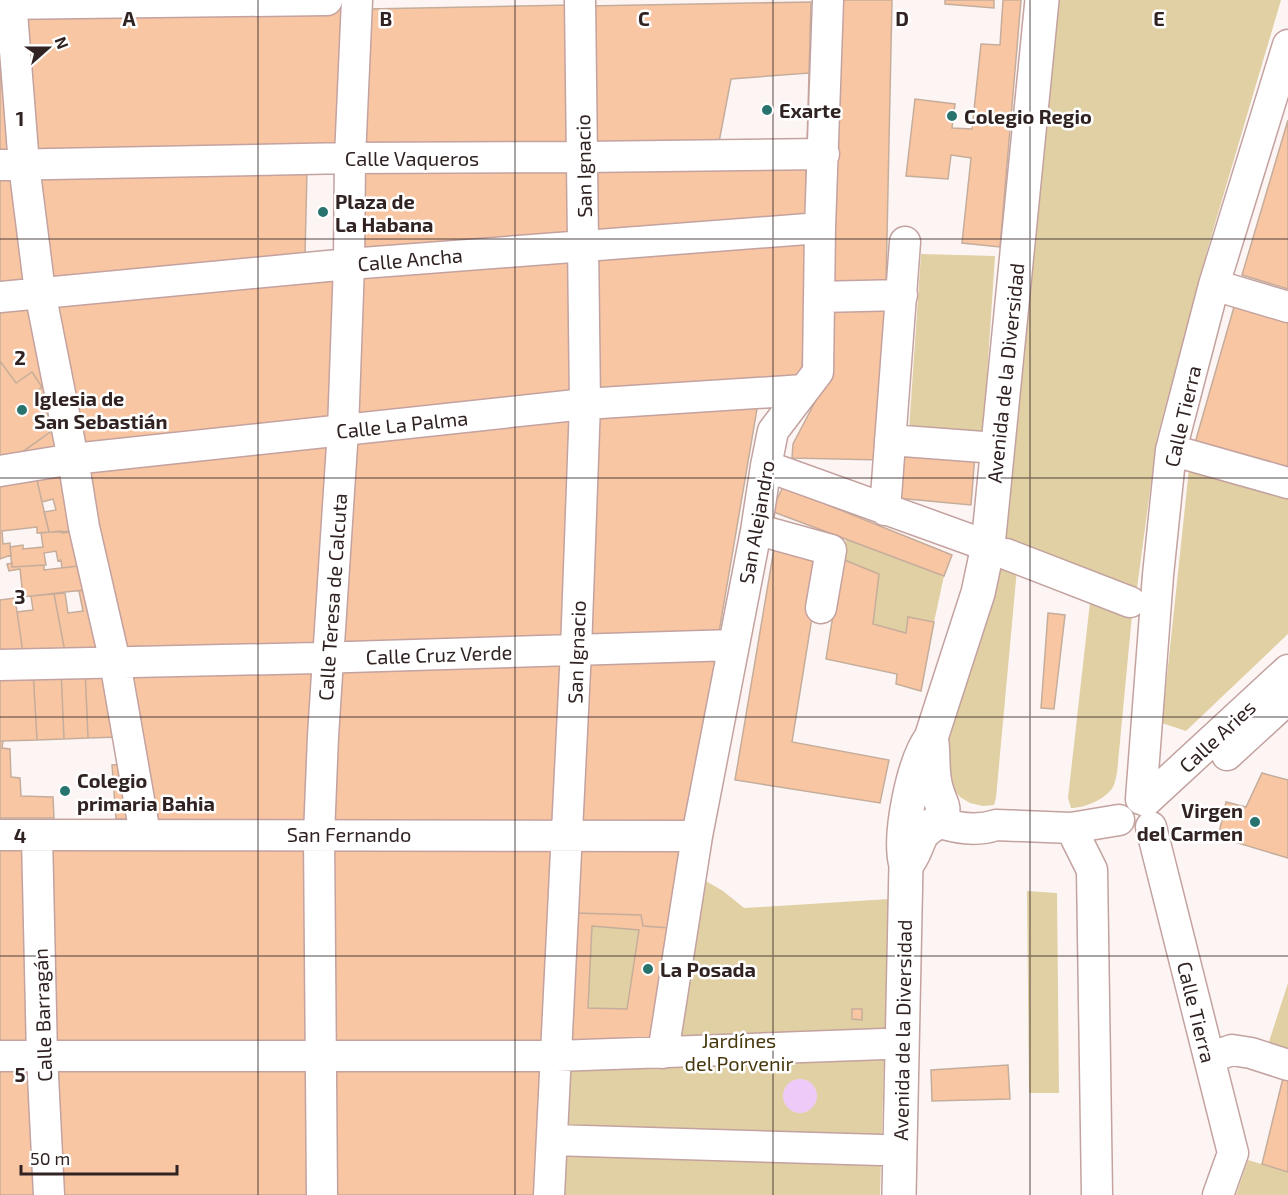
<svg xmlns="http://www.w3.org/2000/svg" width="1288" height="1195" font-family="'Exo 2',sans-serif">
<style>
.green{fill:#e0d0a4}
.water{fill:#eecaf9}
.building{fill:#f8c6a3;stroke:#c6ad9b;stroke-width:1.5;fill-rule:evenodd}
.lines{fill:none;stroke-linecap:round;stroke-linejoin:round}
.minor-casing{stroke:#c3a29f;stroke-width:33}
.major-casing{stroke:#c3a29f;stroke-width:36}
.minor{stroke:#fff;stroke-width:30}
.major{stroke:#fff;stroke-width:33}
.grid{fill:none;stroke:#302322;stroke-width:1.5;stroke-opacity:0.55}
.poi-dot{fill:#29736e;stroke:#fff;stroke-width:2}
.labels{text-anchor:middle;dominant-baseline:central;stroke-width:5;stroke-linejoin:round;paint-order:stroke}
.poi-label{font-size:20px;font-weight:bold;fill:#302322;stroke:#fff;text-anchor:start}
.street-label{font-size:20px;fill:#302322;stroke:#fff}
.park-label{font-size:20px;fill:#46380c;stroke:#fff}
.grid-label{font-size:20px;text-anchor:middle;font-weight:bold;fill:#302322;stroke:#fff;stroke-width:5;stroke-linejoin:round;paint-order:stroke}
</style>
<rect width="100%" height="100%" fill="#fcf5f4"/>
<path class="green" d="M1050 0H1281L1209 244 1157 438 1136 596 999 554Z
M921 254 995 256 983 436 909 430Z
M1189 469 1288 497V634L1186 731 1162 723Z
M846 539 944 576 934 622 909 617 906 633 873 624 879 574 842 559Z
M1001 563 1017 569 996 798 994 805 983 806 970 803 960 797 951 786 947 745Z
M1090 602 1132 615 1117 773C1116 777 1115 783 1113 787 1106 799 1085 808 1071 808L1068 798Z
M699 877 723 891 744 908 889 899 880 1195H556L576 913Z
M1027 891 1057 893 1059 1093H1029Z
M1288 983V1054L1267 1048Z
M1248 1160 1288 1172V1195H1236Z"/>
<path class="water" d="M783 1096a17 17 0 1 1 34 0a17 17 0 1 1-34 0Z"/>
<path class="building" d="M834 0H892L886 284 834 286Z
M945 0H994V8L945 4Z
M1003 0H1021L1000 247 962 243 971 158 951 155 948 179 906 176 915 99 955 104 952 128 972 129 981 44 1000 45Z
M811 2 807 145 588 148 587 6Z
M571 5 573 145 362 148 367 9Z
M341 7 338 148 28 159 18 14Z
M0 11 14 153 0 154Z
M809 73 807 145 719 142 731 79Z
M1288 120V289L1242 275Z
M806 165V217L594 234V167Z
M569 166 572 234 360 251V172Z
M307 170 305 255 47 283 31 172Z
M16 173 33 284 0 287V174Z
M806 239 802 375 596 394 595 257Z
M572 259 574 398 354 420 359 277Z
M336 277 331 424 81 449 50 306Z
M1236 300 1288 315V468L1195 443Z
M35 304 69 449 15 457 57 427 33 394 42 387 32 372 16 383 0 361V309Z
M887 306 882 460 792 458 793 444 827 379 830 307Z
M0 361 16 383 32 372 42 387 33 394 57 427 0 468Z
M758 403 718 638 587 641 592 417Z
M572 418 562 641 337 648 353 441Z
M331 443 317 648 125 653 81 467Z
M901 447 975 454 971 505 897 498Z
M68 474 79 531 49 532 44 512 56 510 53 499 42 502 36 476Z
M36 476 49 532 37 533V527L2 531 3 544 10 543 11 555 0 559V478Z
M783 487 952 555 944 576 771 511Z
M61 531 62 533 79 531 86 565 62 568 61 560 58 561 56 551 44 553 46 565 12 567 10 547 23 545V549L43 547 41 533Z
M774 549 822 555 792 742 889 760 880 803 735 780Z
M842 559 879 574 873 624 906 633 908 617 934 622 921 691 896 684 897 674 826 659Z
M12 563V567L44 565V570L86 565 91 589 23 597 20 569 9 571 7 564Z
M91 589 104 651 65 652 54 594 65 593 68 613 83 611 79 591Z
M54 594 65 652 23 653 17 612 33 610 31 596Z
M15 598 23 653 0 654V600Z
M1048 613 1065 615 1054 709 1041 708Z
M716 655 686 824 579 825 585 658Z
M562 658 553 824 329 823 334 665Z
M109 667 120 737 88 738 85 668Z
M318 667 308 825 152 823 126 669Z
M85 668 88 738 64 739 61 669Z
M61 669 64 739 37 740 33 670Z
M33 670 37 740 0 741V671Z
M0 741H3L2 748 10 749 11 777 20 778 21 796 53 797 54 818H0Z
M125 764 134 819H116L112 765Z
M1262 773 1288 780V858L1218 837 1226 802 1246 807Z
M328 842 554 846 545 1047H330Z
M310 843 307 1047 51 1049 45 844Z
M0 844H27L33 1047H0Z
M577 845 681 848 670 928 643 926 641 915 576 913Z
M576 913 641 915 643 926 670 928 650 1040 568 1042ZM592 926 639 930 627 1009 588 1008Z
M852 1009H862V1020L852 1019Z
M1008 1065 1010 1099 932 1101 931 1070Z
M50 1066 308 1067V1195H55Z
M544 1066 539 1195H327L329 1070Z
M0 1067H32L36 1195H0Z
M1283 1078 1288 1080V1172L1262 1164Z"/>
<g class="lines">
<defs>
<path id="minor" d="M11 0 24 165 40 292 73 459 84 527 115 662 145 834
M0 4 327 0
M0 165 350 158 583 157 824 154
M1214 285 1288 307
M0 297 349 264 820 228
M819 297 902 295
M890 440 983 447
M1171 450 1288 483
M766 466 988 546
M0 471 73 459 585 404 804 390
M885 510 905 242
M756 531 766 532 831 550 821 608
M1006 554 1130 602
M0 665 317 658 734 645
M1227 755 1288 699
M1141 799 1158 575 1171 450 1214 285 1288 45
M1146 801 1288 670
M937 822C956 828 976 832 996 825L1071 828 1119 820
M1151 827 1233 1153 1218 1195
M1071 828 1092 870 1097 1195
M0 835 697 836
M37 836 42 1056 49 1195
M663 1053 697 836 756 531 766 466 773 431 818 372 820 228 828 0
M0 1056H556L884 1044
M1209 1058 1232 1050 1251 1053 1288 1065
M552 1140 881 1150
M322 1195 319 835 323 736 343 430 349 264 350 158 357 0
M549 1195 576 650 585 404 580 0"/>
<path id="major" d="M906 865C914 857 916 846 921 836 926 827 937 825 941 816 946 808 940 802 938 794 931 777 934 761 932 743
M899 1195 906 865C898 837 913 762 931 738L978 593 988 546 1042 0"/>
</defs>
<use href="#minor" class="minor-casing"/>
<use href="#major" class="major-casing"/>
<use href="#minor" class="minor"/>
<use href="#major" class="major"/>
</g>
<path class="grid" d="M258 0V1195M515 0V1195M773 0V1195M1030 0V1195M0 239H1288M0 478H1288M0 717H1288M0 956H1288"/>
<g class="poi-dot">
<circle cx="767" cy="110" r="6"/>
<circle cx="952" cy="116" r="6"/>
<circle cx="323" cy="212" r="6"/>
<circle cx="22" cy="410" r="6"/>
<circle cx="65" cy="791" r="6"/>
<circle cx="1255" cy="822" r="6"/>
<circle cx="648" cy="969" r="6"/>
</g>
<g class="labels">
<g class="poi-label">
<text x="779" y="110">Exarte</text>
<text x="964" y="116">Colegio Regio</text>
<text x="335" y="201">Plaza de<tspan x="335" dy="23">La Habana</tspan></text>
<text x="34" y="398">Iglesia de<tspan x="34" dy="23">San Sebastián</tspan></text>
<text x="77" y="780">Colegio<tspan x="77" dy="23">primaria Bahia</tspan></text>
<text x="1243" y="810" text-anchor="end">Virgen<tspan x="1243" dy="23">del Carmen</tspan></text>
<text x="660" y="969">La Posada</text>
</g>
<g class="street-label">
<text x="412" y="158">Calle Vaqueros</text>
<text transform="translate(583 166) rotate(-91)">San Ignacio</text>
<text transform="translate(410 259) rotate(-5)">Calle Ancha</text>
<text transform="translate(1005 373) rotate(-84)">Avenida de la Diversidad</text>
<text transform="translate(1182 416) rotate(-77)">Calle Tierra</text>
<text transform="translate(402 424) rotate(-6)">Calle La Palma</text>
<text transform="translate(756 522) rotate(-80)">San Alejandro</text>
<text transform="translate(332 597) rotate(-86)">Calle Teresa de Calcuta</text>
<text transform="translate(576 652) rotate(-88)">San Ignacio</text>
<text transform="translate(439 654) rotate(-2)">Calle Cruz Verde</text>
<text transform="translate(1217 736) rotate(-43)">Calle Aries</text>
<text x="349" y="834">San Fernando</text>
<text transform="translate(1197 1012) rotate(76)">Calle Tierra</text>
<text transform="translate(42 1015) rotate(-92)">Calle Barragán</text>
<text transform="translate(902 1030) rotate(-89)">Avenida de la Diversidad</text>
</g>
<g class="park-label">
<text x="739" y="1040">Jardínes<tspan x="739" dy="23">del Porvenir</tspan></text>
</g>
</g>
<g class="grid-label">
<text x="129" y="26">A</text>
<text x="386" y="26">B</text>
<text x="644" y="26">C</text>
<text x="902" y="26">D</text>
<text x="1159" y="26">E</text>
<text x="20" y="126">1</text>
<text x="20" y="365">2</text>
<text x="20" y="604">3</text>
<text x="20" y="843">4</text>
<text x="20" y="1082">5</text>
</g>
<g transform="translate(48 48) rotate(69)" stroke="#ffffff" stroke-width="4.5" paint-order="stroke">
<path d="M0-4.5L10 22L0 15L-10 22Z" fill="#302322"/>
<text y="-9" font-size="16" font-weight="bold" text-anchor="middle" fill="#302322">N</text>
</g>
<path d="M21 1165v9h156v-9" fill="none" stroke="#302322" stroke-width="3"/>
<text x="30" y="1165" font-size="18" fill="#302322" stroke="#ffffff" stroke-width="4.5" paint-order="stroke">50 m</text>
</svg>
